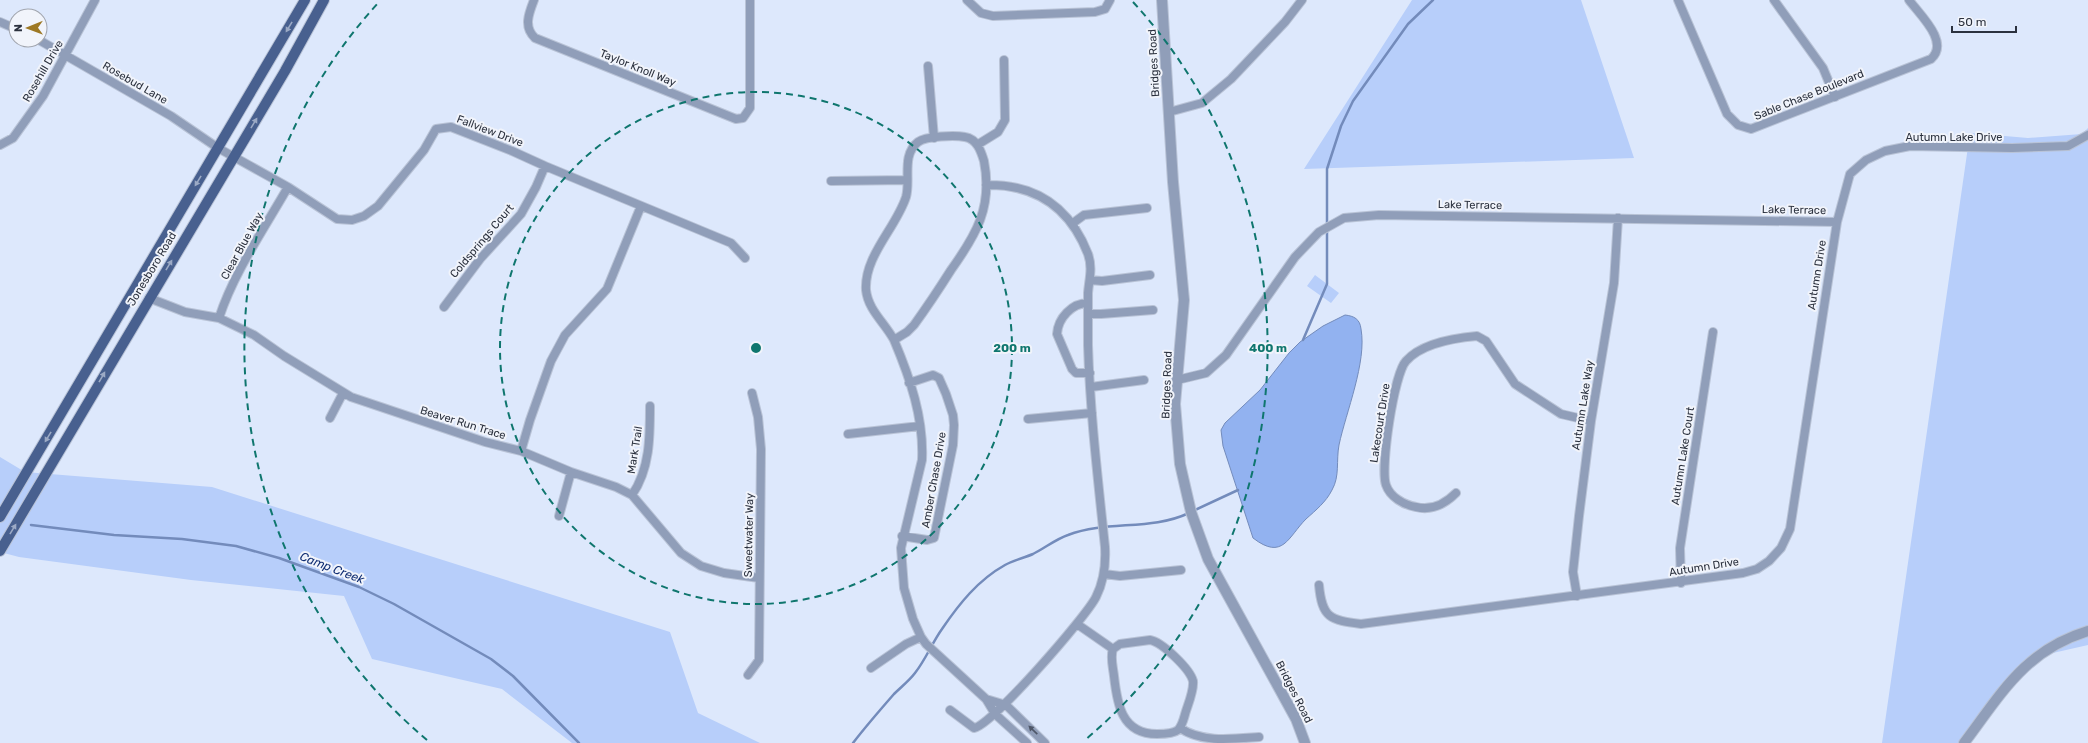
<svg xmlns="http://www.w3.org/2000/svg" width="2088" height="743" font-family="Rubik,sans-serif">
<style>
.green{fill:#b7cefa}
.water{fill:#92b2f0;stroke:#738bbb}
.lines{fill:none;stroke-linecap:round;stroke-linejoin:round}
.stream{stroke:#738bbb;stroke-width:2.5}
.minor-casing{stroke:#b9c3d6;stroke-width:10}
.tertiary-casing{stroke:#b9c3d6;stroke-width:12}
.primary-casing{stroke:#b9c3d6;stroke-width:12}
.minor{stroke:#909eb9;stroke-width:8}
.tertiary{stroke:#909eb9;stroke-width:10}
.primary{stroke:#48608f;stroke-width:10}
.oneway{fill:#9caac5}
.oneway2{fill:#4e5769}
.ring{fill:none;stroke:#0f766e;stroke-width:2;stroke-dasharray:7 5}
.labels{text-anchor:middle;dominant-baseline:central;stroke-width:4;stroke-linejoin:round;paint-order:stroke}
.street-label{font-size:11px;fill:#2b313e;stroke:#f1f4fb}
.water-label{font-size:12px;font-style:italic;fill:#0e2c72;stroke:#f1f4fb}
.centre{fill:#0f766e;stroke:#f1f4fb;stroke-width:2}
.ring-label{font-size:12px;text-anchor:middle;font-weight:bold;fill:#0f766e;stroke:#f1f4fb;stroke-width:4;stroke-linejoin:round;paint-order:stroke}
</style>
<rect width="100%" height="100%" fill="#dde8fc"/>
<path class="green" d="M1412 0H1581L1634 158 1304 169Z
M2088 128V645L2031 658 1966 743H1882L1970 133 2028 138 2082 134Z
M1315 275 1339 293 1331 303 1307 286Z
M0 457 25 472 212 487 670 632 698 713 760 743H572L502 689 372 659 344 596 191 580 19 557 0 552Z"/>
<path class="water" d="M1345 315C1354 316 1360 319 1361 329 1367 362 1346 412 1339 445 1336 461 1340 476 1332 490 1326 502 1316 510 1306 519 1288 537 1283 561 1253 538L1223 446 1221 430 1225 423 1260 390 1289 353 1300 342 1323 326Z"/>
<g class="lines">
<path class="stream" d="M1303 340 1327 284V169L1341 126 1353 101 1408 24 1433 0
M1193 511 1238 490
M31 525 114 535 182 539 236 546 279 558 359 587 394 604 491 659 513 676 579 743
M853 743C866 726 880 710 894 694 901 687 909 681 915 673 926 659 932 643 942 629 959 604 978 580 1005 565 1014 560 1024 558 1033 554 1045 548 1056 539 1068 535 1107 520 1151 531 1189 513"/>
<defs>
<path id="minor" d="M534 0C529 13 523 27 535 38L736 119 743 118 750 108V0
M967 0 981 13 993 16 1095 12 1105 9 1110 0
M1678 0 1727 114 1738 125 1751 129 1931 59C1950 42 1920 15 1909 0
M1774 0 1823 68 1835 97
M0 22 16 29
M39 40 171 116 218 148 288 187 337 219 352 220 364 216 378 206 424 150 436 129 451 127 512 151 545 166 731 243 745 258
M928 66 934 138
M1169 112 1202 103 1231 79 1285 22 1302 0
M0 145 13 138 43 96 95 0
M977 145 998 132 1005 120 1004 60
M831 181 907 180
M1073 223 1084 215 1147 208
M1090 280 1102 281 1150 275
M149 298 185 312 219 318 254 335 284 356 351 397 485 442 521 451 571 472 616 487 632 495 681 553 701 566 724 573 759 578
M1088 303C1072 303 1058 318 1057 334L1072 369 1076 373H1090
M444 307 480 259 521 214 536 187 545 166
M1088 314H1101L1153 310
M219 318C234 272 264 229 288 187
M894 340C885 323 868 310 866 290 864 256 896 228 906 197 911 180 901 155 918 142 926 136 955 135 965 137 977 139 981 151 984 161 993 207 976 235 951 270 939 289 927 307 914 325L907 332 894 340C910 378 924 418 922 460L901 548 904 588 913 619 921 637 926 644 986 699 995 714 1027 743
M1177 380 1206 373 1226 355 1295 257 1319 232 1344 218 1379 215 1837 222
M1091 387 1144 380
M330 418 343 393
M1028 419 1092 413
M848 434 920 426
M521 451 530 420 551 361 565 335 607 289 641 206
M1456 493C1445 504 1432 511 1416 507 1404 505 1390 497 1386 485 1380 468 1394 374 1406 361 1422 343 1454 338 1477 336L1486 341 1515 384 1561 414 1591 421
M632 495C650 469 650 437 650 406
M559 516 571 472
M902 536 927 540 934 538 953 445 954 425 953 415 946 394 939 378 933 375 909 383
M1104 574 1120 576 1181 570
M1681 583 1680 548 1713 332
M1319 585C1322 618 1330 620 1361 624L1743 573 1757 569 1769 561 1781 548 1790 529 1837 222 1850 174 1866 160 1885 151 1910 146 2012 148 2068 146 2088 135
M1577 596 1573 572 1579 516 1591 421 1614 283 1618 218
M1077 624 1113 649
M1150 640C1162 642 1190 669 1193 681 1194 690 1189 702 1186 711 1184 717 1183 725 1178 730 1173 734 1163 734 1157 734 1121 734 1117 703 1114 676 1113 667 1110 657 1113 649L1120 644Z
M871 668 906 644 921 637
M748 675 759 660 761 449 758 417 752 393
M986 699 1006 705 1045 743
M950 710 974 728C992 725 1086 617 1096 597 1104 581 1106 565 1105 547 1098 480 1090 412 1088 345 1088 328 1088 310 1088 293 1089 280 1093 268 1088 254 1070 208 1036 184 986 185
M1180 728C1202 743 1232 739 1259 737"/>
<path id="tertiary" d="M1162 0 1173 182 1184 300 1175 404 1180 464 1191 512 1208 559 1296 719 1305 743
M1964 743C2001 694 2025 650 2088 631"/>
<path id="primary" d="M0 517 305 0
M0 551 285 71 324 0"/>
</defs>
<use href="#minor" class="minor-casing"/>
<use href="#tertiary" class="tertiary-casing"/>
<use href="#primary" class="primary-casing"/>
<use href="#minor" class="minor"/>
<use href="#tertiary" class="tertiary"/>
<use href="#primary" class="primary"/>
</g>
<defs><path id="oneway-solid" d="M-6-.8H1V-3.2L6.5 0L1 3.2V.8H-6Z"/></defs>
<g class="oneway">
<use href="#oneway-solid" transform="translate(289 27) rotate(121)"/>
<use href="#oneway-solid" transform="translate(254 123) rotate(-59)"/>
<use href="#oneway-solid" transform="translate(198 181) rotate(121)"/>
<use href="#oneway-solid" transform="translate(169 265) rotate(-59)"/>
<use href="#oneway-solid" transform="translate(102 377) rotate(-60)"/>
<use href="#oneway-solid" transform="translate(48 437) rotate(121)"/>
<use href="#oneway-solid" transform="translate(13 529) rotate(-59)"/>
</g>
<use class="oneway2" href="#oneway-solid" transform="translate(1033 730) rotate(-136)"/>
<g class="ring">
<circle cx="756" cy="348" r="256"/>
<path d="M427 740A512 512 0 0 1 379 2M1133 2A512 512 0 0 1 1085 740"/>
</g>
<g class="labels">
<g class="street-label">
<text transform="translate(1154 63) rotate(-93)">Bridges Road</text>
<text transform="translate(638 68) rotate(22)">Taylor Knoll Way</text>
<text transform="translate(43 71) rotate(-60)">Rosehill Drive</text>
<text transform="translate(135 83) rotate(30)">Rosebud Lane</text>
<text transform="translate(1809 95) rotate(-22)">Sable Chase Boulevard</text>
<text transform="translate(490 131) rotate(21)">Fallview Drive</text>
<text x="1954" y="137">Autumn Lake Drive</text>
<text transform="translate(1470 205) rotate(1)">Lake Terrace</text>
<text transform="translate(1794 210) rotate(1)">Lake Terrace</text>
<text transform="translate(482 241) rotate(-50)">Coldsprings Court</text>
<text transform="translate(242 246) rotate(-61)">Clear Blue Way</text>
<text transform="translate(152 269) rotate(-59)">Jonesboro Road</text>
<text transform="translate(1817 275) rotate(-81)">Autumn Drive</text>
<text transform="translate(1167 385) rotate(-88)">Bridges Road</text>
<text transform="translate(1583 405) rotate(-81)">Autumn Lake Way</text>
<text transform="translate(463 423) rotate(17)">Beaver Run Trace</text>
<text transform="translate(1380 423) rotate(-81)">Lakecourt Drive</text>
<text transform="translate(635 450) rotate(-81)">Mark Trail</text>
<text transform="translate(1683 456) rotate(-81)">Autumn Lake Court</text>
<text transform="translate(934 480) rotate(-80)">Amber Chase Drive</text>
<text transform="translate(749 535) rotate(-89)">Sweetwater Way</text>
<text transform="translate(1704 567) rotate(-9)">Autumn Drive</text>
<text transform="translate(1294 692) rotate(63)">Bridges Road</text>
</g>
<g class="water-label">
<text transform="translate(332 568) rotate(21)">Camp Creek</text>
</g>
</g>
<circle cx="756" cy="348" r="6" class="centre"/>
<g class="ring-label">
<text x="1012" y="352">200 m</text>
<text x="1268" y="352">400 m</text>
</g>
<g transform="translate(28 28) rotate(269)"><circle r="19" fill="#f1f4fb" stroke="#a2a6af"/>
<path d="M0-3L7 15L0 10L-7 15Z" fill="#9d7824"/>
<text y="-6" font-size="11" font-weight="bold" text-anchor="middle" fill="#2b313e">N</text>
</g>
<path d="M1952 26v6h64v-6" fill="none" stroke="#2b313e" stroke-width="2"/>
<text x="1958" y="26" font-size="12" fill="#2b313e" stroke="#f1f4fb" stroke-width="3" paint-order="stroke">50 m</text>
</svg>
